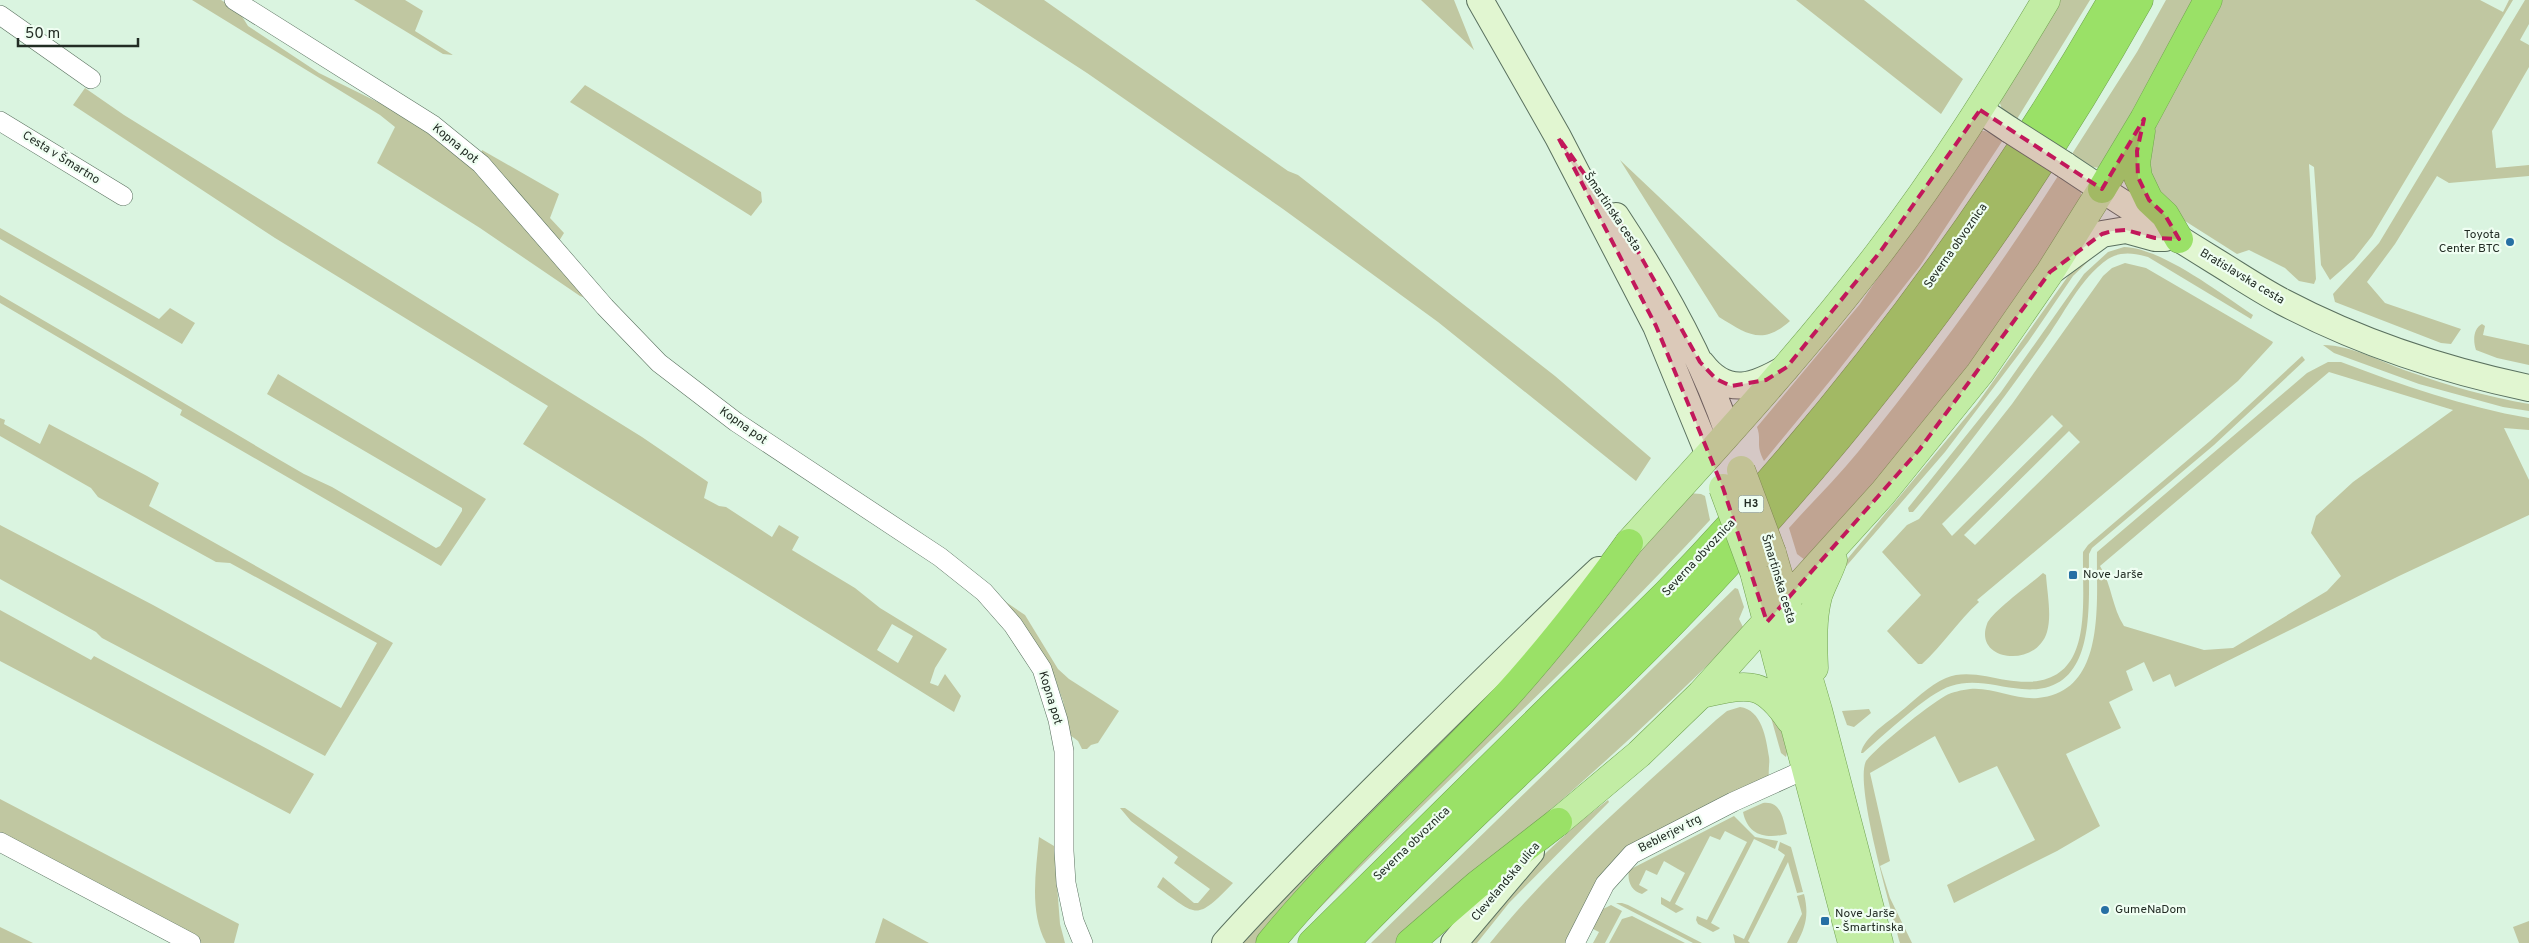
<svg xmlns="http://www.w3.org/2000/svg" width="2529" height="943" font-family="Overpass,sans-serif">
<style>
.green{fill:#c0c7a1;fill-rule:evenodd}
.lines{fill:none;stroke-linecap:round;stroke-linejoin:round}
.street-casing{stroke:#5a715f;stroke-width:20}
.secondary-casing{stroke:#5a715f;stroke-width:28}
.primary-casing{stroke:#70a250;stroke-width:29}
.highway-casing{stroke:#70a250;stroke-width:29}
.street{stroke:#fff;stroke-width:19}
.secondary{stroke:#e1f6d1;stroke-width:26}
.primary{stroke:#c2eda4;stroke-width:28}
.highway{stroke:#9ae167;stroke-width:28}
.secondary-bridge-casing{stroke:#5a715f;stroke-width:28;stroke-linecap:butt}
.primary-bridge-casing{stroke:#70a250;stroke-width:29;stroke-linecap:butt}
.secondary-bridge{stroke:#e1f6d1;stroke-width:26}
.primary-bridge{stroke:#c2eda4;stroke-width:28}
.marked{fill:#c2185b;fill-opacity:0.2;stroke:#c2185b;stroke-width:4;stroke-dasharray:10 6;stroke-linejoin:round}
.poi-dot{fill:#2670a4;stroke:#effef2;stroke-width:2}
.labels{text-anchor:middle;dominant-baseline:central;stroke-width:4.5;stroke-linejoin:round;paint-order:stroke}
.shield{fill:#effef2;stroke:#606b62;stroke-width:1}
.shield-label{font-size:11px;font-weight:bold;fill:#222c24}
.street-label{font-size:12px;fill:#222c24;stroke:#effef2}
.poi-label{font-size:12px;fill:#222c24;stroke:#effef2;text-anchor:start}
</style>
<rect width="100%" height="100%" fill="#daf4e0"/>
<path class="green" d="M192 0H221L238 10 248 26 319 73 408 117 479 173 591 300 580 296 480 228 377 163 395 127 380 115Z
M354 0H405L423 11 415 31 453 55 443 54Z
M975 0H1044L1288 171 1298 175 1555 376 1651 458 1636 481 1438 322 1283 209 1087 73Z
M1421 0H1454L1474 50Z
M1796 0H1864L1963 79 1941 114Z
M2060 0H2090L2017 119 2002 109 1998 98 2010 74Z
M2166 0H2195L2154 77 2099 168 2093 167 2072 154 2137 52Z
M2218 0H2480L2503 12 2509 0H2513L2372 236 2354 259 2330 280 2321 265 2314 167 2309 164 2316 279 2314 284 2299 281 2285 268 2249 250 2237 254 2174 214 2147 174 2148 140Z
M2525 0H2529V24L2520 40 2529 45V67L2492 131 2496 168 2529 165V176L2449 183 2437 176 2395 244 2367 282 2385 303 2461 329 2451 344 2441 343 2335 302 2333 294 2379 243Z
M585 85 761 192 762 202 751 216 570 102Z
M85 88 124 115 642 437 708 482 704 498 719 506 726 507 772 537 779 525 799 537 792 550 855 588 880 608 947 649 935 668 930 683 938 686 945 674 961 696 954 712 523 444 548 406 275 238 73 105ZM892 624 913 636 898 663 877 650Z
M1978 131H1985L2003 140 1920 266 1834 376 1764 461C1755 444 1762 441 1757 427L1860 304Z
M482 150 559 194 550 218 564 233 559 241 481 157Z
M1620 160 1790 321C1762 346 1747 334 1719 317Z
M2058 176 2081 192V207L1908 453 1805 560 1797 554 1789 528C1811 503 1836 479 1858 452 1929 364 1997 272 2058 176Z
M0 228 159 319 170 308 195 323 182 344 0 239Z
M2104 246 2073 276 2028 342 1945 452 1836 578 1835 576 1849 557 1977 404 2076 265Z
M2124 247C2162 248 2221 294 2253 315L2251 319 2148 257C2134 253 2121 251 2108 259 2080 278 2063 316 2043 343 2002 401 1959 458 1913 512H1909L1908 508 2001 392 2084 274 2108 252Z
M2125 263 2146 268 2273 342 2272 344 2238 381 2200 413 1977 600 1979 602C1958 621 1943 645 1922 664H1918L1887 631 1921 595 1882 552 1907 525 1919 519 1967 461 2012 404 2103 276 2112 268ZM2052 415 2063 426 1952 536 1942 524ZM2069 431 2080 442 1975 545 1964 535Z
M0 295C102 354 203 415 304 474L332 487 436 548 440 546 462 511V508L267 394 278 374 486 499 441 566 180 415 182 410 0 303Z
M2482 324 2485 326 2483 335 2529 345V365L2497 358 2476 350C2473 341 2473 329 2482 324Z
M2323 345C2352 345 2383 363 2410 372 2449 386 2489 397 2529 404V411L2503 407 2419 384 2334 353Z
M2302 356 2305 360 2214 445 2092 548 2089 554C2088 604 2099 696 2022 689 1997 687 1975 678 1951 686 1929 692 1883 736 1863 753H1861C1864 737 1888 722 1900 712 1914 701 1929 685 1946 678 1965 670 1987 677 2006 680 2096 695 2082 612 2083 552L2088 545 2210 441Z
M2328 362H2341C2402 385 2464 407 2529 418V430L2504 428 2529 480V515L2399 576 2175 687 2170 674 2153 682 2144 662 2126 671 2133 690 2109 702 2121 728 2066 754 2100 826 2057 851 1954 903 1947 885 2035 840 1997 766 1959 783 1935 736 1870 773 1890 861 1880 866 1890 898 1912 943H1900C1892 912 1854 785 1866 761 1880 744 1925 708 1945 696 1952 692 1962 690 1970 689 1993 687 2015 700 2038 698 2107 692 2096 601 2097 552L2307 373ZM2329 372 2453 410 2353 482 2316 516 2311 533 2341 576 2327 591 2233 648 2204 650 2124 626C2112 608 2112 585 2100 566Z
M0 418 5 420 4 424 40 444 49 424 147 476 159 483 149 506 393 643 325 756 102 638 96 632 0 579V525L153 605 341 708 377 643 230 563 216 562 98 497 91 488 0 436Z
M1688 493 1701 494 1705 496 1710 520C1575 667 1424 798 1286 943L1329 890 1555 653Z
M2043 573 2046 575C2047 592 2052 615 2047 632 2036 669 1973 661 1987 624 1991 612 2032 583 2043 573Z
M1735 588 1738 589 1744 607 1739 619 1744 629C1635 740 1515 840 1398 943H1371Z
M997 596 1025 615 1058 669 1069 679 1119 711 1098 743 1091 745 1087 749H1082L1078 741 1070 735 1063 701 1054 676Z
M0 610 91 660 94 656 314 774 290 814 0 661Z
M1521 662 1261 943H1240L1304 874Z
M1740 707C1762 710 1766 738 1769 757 1770 763 1768 770 1769 776L1634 843C1598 870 1584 904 1565 943H1490C1557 860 1638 792 1716 720L1727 711Z
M1869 709 1871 713 1854 727 1847 725 1842 711Z
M1770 714 1778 715 1788 749 1786 757 1781 753Z
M0 799 239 924 234 943H198L0 837Z
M1608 800 1609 802 1509 903 1477 943H1464C1511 888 1549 844 1608 800Z
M1763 803C1782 801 1783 820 1787 834 1766 839 1748 836 1743 812Z
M1120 808H1125L1233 883C1195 922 1198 916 1157 887L1163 877 1194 903H1198L1210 889 1174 863 1178 857 1131 821Z
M1734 816 1755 837 1778 841 1775 849 1754 839 1711 923 1720 928 1719 929 1713 932 1698 924 1696 920 1697 916 1707 920 1747 842 1725 831 1720 840 1710 836 1675 904 1684 909 1676 913 1661 904V897L1670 902 1685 873 1664 861 1657 875 1646 870 1639 885 1648 890 1642 894C1631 891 1627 881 1629 870Z
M1039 837 1054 846 1060 924 1065 943H1046C1029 911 1036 872 1039 837Z
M1780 842 1791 847 1803 892 1797 893 1788 862 1748 941 1750 943H1735L1733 934 1744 939 1785 855 1778 850Z
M1804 894C1809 914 1806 926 1797 943H1787L1802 914 1797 896Z
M1622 903 1628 905 1702 943H1693L1616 903Z
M1611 905 1622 911 1605 943H1593L1599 932 1589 927 1601 910Z
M1632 916 1685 943H1609L1622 919Z
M883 918 929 943H875Z
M2529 921V943H2519L2513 927Z
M0 927 33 943H0Z"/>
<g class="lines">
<defs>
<path id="street" d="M234 0 433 125 481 164 605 307 659 363 736 422 940 557 984 592 1013 625 1042 669 1058 720 1064 751V851L1066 883 1074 921 1083 943
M0 15 91 79
M0 121 123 196
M0 842 191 943
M1575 943 1605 884 1632 854 1733 802 1806 769"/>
<path id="secondary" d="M1480 0 1558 137 1656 326 1709 455
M1980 110 2010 130
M2065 165C2114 198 2165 230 2215 261 2238 275 2260 290 2283 302 2361 343 2443 370 2529 388
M1616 216C1661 284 1702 356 1728 433
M2050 272 2102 234 2126 230 2155 238H2165
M1702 364C1728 398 1755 386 1786 368
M1225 943C1276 886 1330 833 1384 779 1455 709 1526 638 1599 570
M1454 943 1531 852"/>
<path id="primary" d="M1629 543C1715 448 1802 354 1879 253 1941 172 1994 87 2046 0
M1772 553 1818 710 1879 943
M1754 572 1852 943
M1814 668C1813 645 1812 619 1818 596 1822 584 1829 572 1833 560
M1701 694C1746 685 1761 677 1790 720
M1558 822 1639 754 1701 694 1883 493 1980 373 2050 272 2102 189"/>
<path id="highway" d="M2141 131 2136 163 2138 177 2149 200 2165 215 2179 239
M2102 189 2144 119 2208 0
M1270 943C1340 857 1425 783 1501 702 1547 652 1589 598 1629 543
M1312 943 1667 593C1840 414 1988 216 2112 0
M1345 943C1467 815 1602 701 1721 571 1883 397 2023 207 2139 0
M1410 943 1477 885 1558 822"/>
</defs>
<use href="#street" class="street-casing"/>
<use href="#secondary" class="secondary-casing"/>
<use href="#primary" class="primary-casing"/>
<use href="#highway" class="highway-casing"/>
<use href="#street" class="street"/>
<use href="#secondary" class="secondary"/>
<use href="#primary" class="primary"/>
<use href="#highway" class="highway"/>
<defs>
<path id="secondary-bridge" d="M2010 130 2065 165"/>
<path id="primary-bridge" d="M1741 470 1772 553
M1723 488 1754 572"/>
</defs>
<use href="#secondary-bridge" class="secondary-bridge-casing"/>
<use href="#primary-bridge" class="primary-bridge-casing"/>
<use href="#secondary-bridge" class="secondary-bridge"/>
<use href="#primary-bridge" class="primary-bridge"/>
</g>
<path class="marked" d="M1980 110 2102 189 2144 119 2137 151 2138 177 2149 200 2165 215 2179 239 2155 238 2126 230 2112 231 2102 234 2050 272 1919 450 1767 622 1723 488 1656 326 1558 137 1631 239 1700 362 1716 379 1731 386 1766 380 1787 367 1880 252Z"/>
<g class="poi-dot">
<circle cx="2510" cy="242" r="5"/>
<rect x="2068" y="570" width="10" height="10" rx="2.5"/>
<circle cx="2105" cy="910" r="5"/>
<rect x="1820" y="916" width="10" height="10" rx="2.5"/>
</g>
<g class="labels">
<rect class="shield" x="1738.5" y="495.5" width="25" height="17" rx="4"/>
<g class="shield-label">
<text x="1751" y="504">H3</text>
</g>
<g class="street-label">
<text transform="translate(455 144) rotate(39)">Kopna pot</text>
<text transform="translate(61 158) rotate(32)">Cesta v Šmartno</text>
<text transform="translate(1612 212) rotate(56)">Šmartinska cesta</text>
<text transform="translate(1956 246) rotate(-55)">Severna obvoznica</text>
<text transform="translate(2242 277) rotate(31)">Bratislavska cesta</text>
<text transform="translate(743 426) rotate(35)">Kopna pot</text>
<text transform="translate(1699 558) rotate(-47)">Severna obvoznica</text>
<text transform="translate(1778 579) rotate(73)">Šmartinska cesta</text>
<text transform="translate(1050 698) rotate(73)">Kopna pot</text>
<text transform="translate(1670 834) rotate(-27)">Beblerjev trg</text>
<text transform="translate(1412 844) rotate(-44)">Severna obvoznica</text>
<text transform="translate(1506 882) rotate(-50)">Clevelandska ulica</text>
</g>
<g class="poi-label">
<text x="2500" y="235" text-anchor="end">Toyota<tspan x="2500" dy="14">Center BTC</tspan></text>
<text x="2083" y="575">Nove Jarše</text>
<text x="2115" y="910">GumeNaDom</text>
<text x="1835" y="914">Nove Jarše<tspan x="1835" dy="14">- Šmartinska</tspan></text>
</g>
</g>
<path d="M18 38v8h120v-8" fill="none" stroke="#222c24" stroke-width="2.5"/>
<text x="25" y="38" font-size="15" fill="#222c24" stroke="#effef2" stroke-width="4" paint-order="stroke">50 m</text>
</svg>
